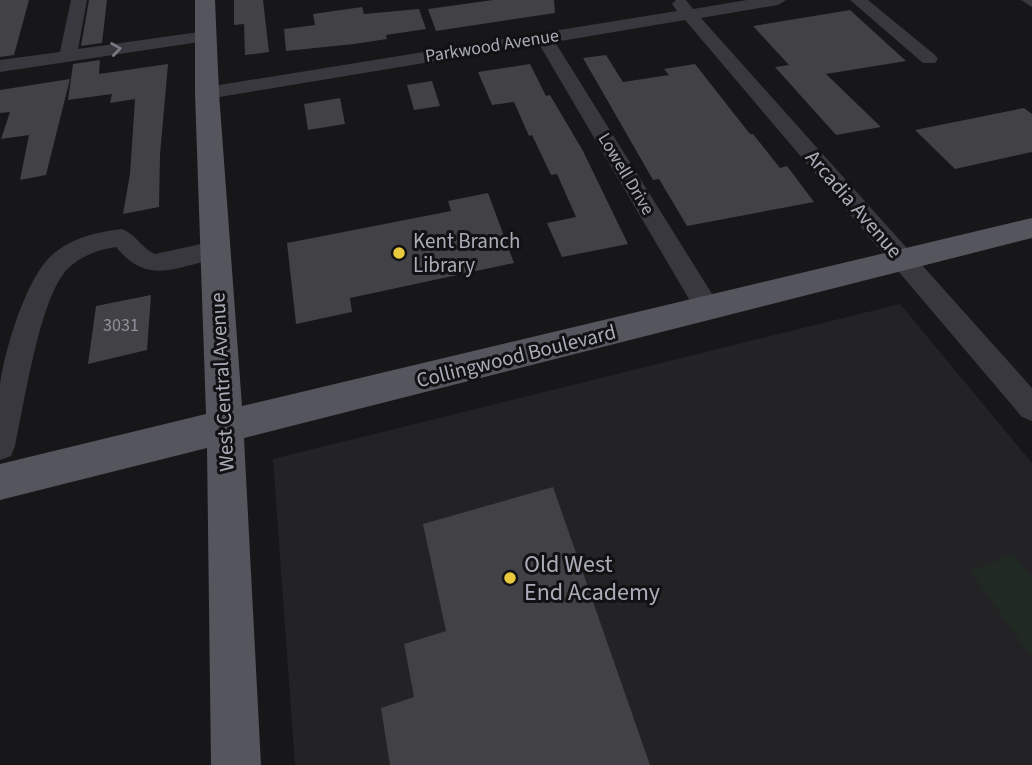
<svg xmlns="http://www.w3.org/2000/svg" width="1032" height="765" font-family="'Source Sans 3',sans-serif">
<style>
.built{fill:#232326}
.green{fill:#212923}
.building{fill:#414146}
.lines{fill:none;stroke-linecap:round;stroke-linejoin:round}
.minor{fill:#38383e;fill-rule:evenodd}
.major{fill:#54555d;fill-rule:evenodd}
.oneway{stroke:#777881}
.poi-dot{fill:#eac93d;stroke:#121214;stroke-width:2.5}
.labels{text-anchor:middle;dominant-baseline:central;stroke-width:6;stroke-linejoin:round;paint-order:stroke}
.far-street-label{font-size:18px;fill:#aaacb8;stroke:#121214}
.number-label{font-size:18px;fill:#90919c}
.street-label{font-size:21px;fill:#aaacb8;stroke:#121214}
.poi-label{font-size:21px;fill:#aaacb8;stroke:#121214;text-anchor:start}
.near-poi-label{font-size:24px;fill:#aaacb8;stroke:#121214;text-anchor:start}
</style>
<rect width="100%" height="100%" fill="#171719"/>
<path class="built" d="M900 304 1032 463V765H295L273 459Z"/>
<path class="green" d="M1013 554 1032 579V658L970 571Z"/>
<path class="building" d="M0 0H29L14 55 0 57Z
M89 0H107L102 43 81 46Z
M234 0H263L269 52 245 55 244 24 234 25Z
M493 0H554L555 13 436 31 428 9Z
M362 7 364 14 419 9 426 29 386 35 387 39 354 44 286 51 284 29 315 25 313 14Z
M850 10 906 61 826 74 881 127 836 135 775 67 789 65 753 26Z
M606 55 623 82 669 75 664 69 695 64 750 134H753L780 168 787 166 814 202 687 226 659 179 653 180 583 58Z
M100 60 99 74 168 64 160 155 159 207 123 214 130 174 135 99 110 103 112 94 68 100 73 64Z
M530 64 546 96 550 95 583 151 628 244 562 257 547 223 576 217 557 174 551 175 532 135 529 136 514 102 492 105 478 72Z
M70 79 46 175 20 180 29 135 1 139 10 112 0 113V90Z
M432 81 440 106 414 110 407 85Z
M340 98 345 124 308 130 304 104Z
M1024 108 1032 114V152L955 169 915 130Z
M488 193 514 263 350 298 352 312 296 324 287 243 451 211 448 201Z
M151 295 147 350 88 364 96 306Z
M553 487 650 765H390L381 708 414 697 404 644 446 631 423 524Z"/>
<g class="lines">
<path class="minor" d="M71 0H87L78 49 206 31 215 36 206 41 0 72V60L60 52Z
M676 0H686L693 9 747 0H786L778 5 701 18 1032 388V421L1022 417 685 20 555 42 717 302 721 309 717 316 708 319 699 316 539 44 207 99 197 93 207 87 677 11 672 4Z
M850 0H868L935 55 938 59 935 63H923Z
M1021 0H1032V7Z
M122 229C136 234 141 248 155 254L215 241 223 244 227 250 223 256 215 259C174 268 147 285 116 247 97 250 77 257 64 273 39 305 24 404 15 446L11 456 0 460C0 435 0 408 0 384 5 349 26 278 52 255 71 238 97 232 122 229Z"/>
<path class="major" d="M195 0H215L219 93 242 406 1032 218V238L244 438 261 765H211L207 448 0 500V464L206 414 195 93Z"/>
</g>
<defs><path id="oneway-chevron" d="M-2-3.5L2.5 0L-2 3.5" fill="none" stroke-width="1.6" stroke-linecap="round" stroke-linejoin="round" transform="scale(1.75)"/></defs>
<use class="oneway" href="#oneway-chevron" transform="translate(116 49) rotate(-8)"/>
<g class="poi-dot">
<circle cx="399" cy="253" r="7"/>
<circle cx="510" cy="578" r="7"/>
</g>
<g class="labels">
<g class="far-street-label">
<text transform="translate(492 46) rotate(-9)">Parkwood Avenue</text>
<text transform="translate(626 174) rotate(59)">Lowell Drive</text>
</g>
<g class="number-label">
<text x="121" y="325">3031</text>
</g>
<g class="street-label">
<text transform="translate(854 204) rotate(49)">Arcadia Avenue</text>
<text transform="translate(516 356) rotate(-14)">Collingwood Boulevard</text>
<text transform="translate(222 382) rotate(-93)">West Central Avenue</text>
</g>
<g class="poi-label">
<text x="413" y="241">Kent Branch<tspan x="413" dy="24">Library</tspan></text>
</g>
<g class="near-poi-label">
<text x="524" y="564">Old West<tspan x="524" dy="28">End Academy</tspan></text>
</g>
</g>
</svg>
